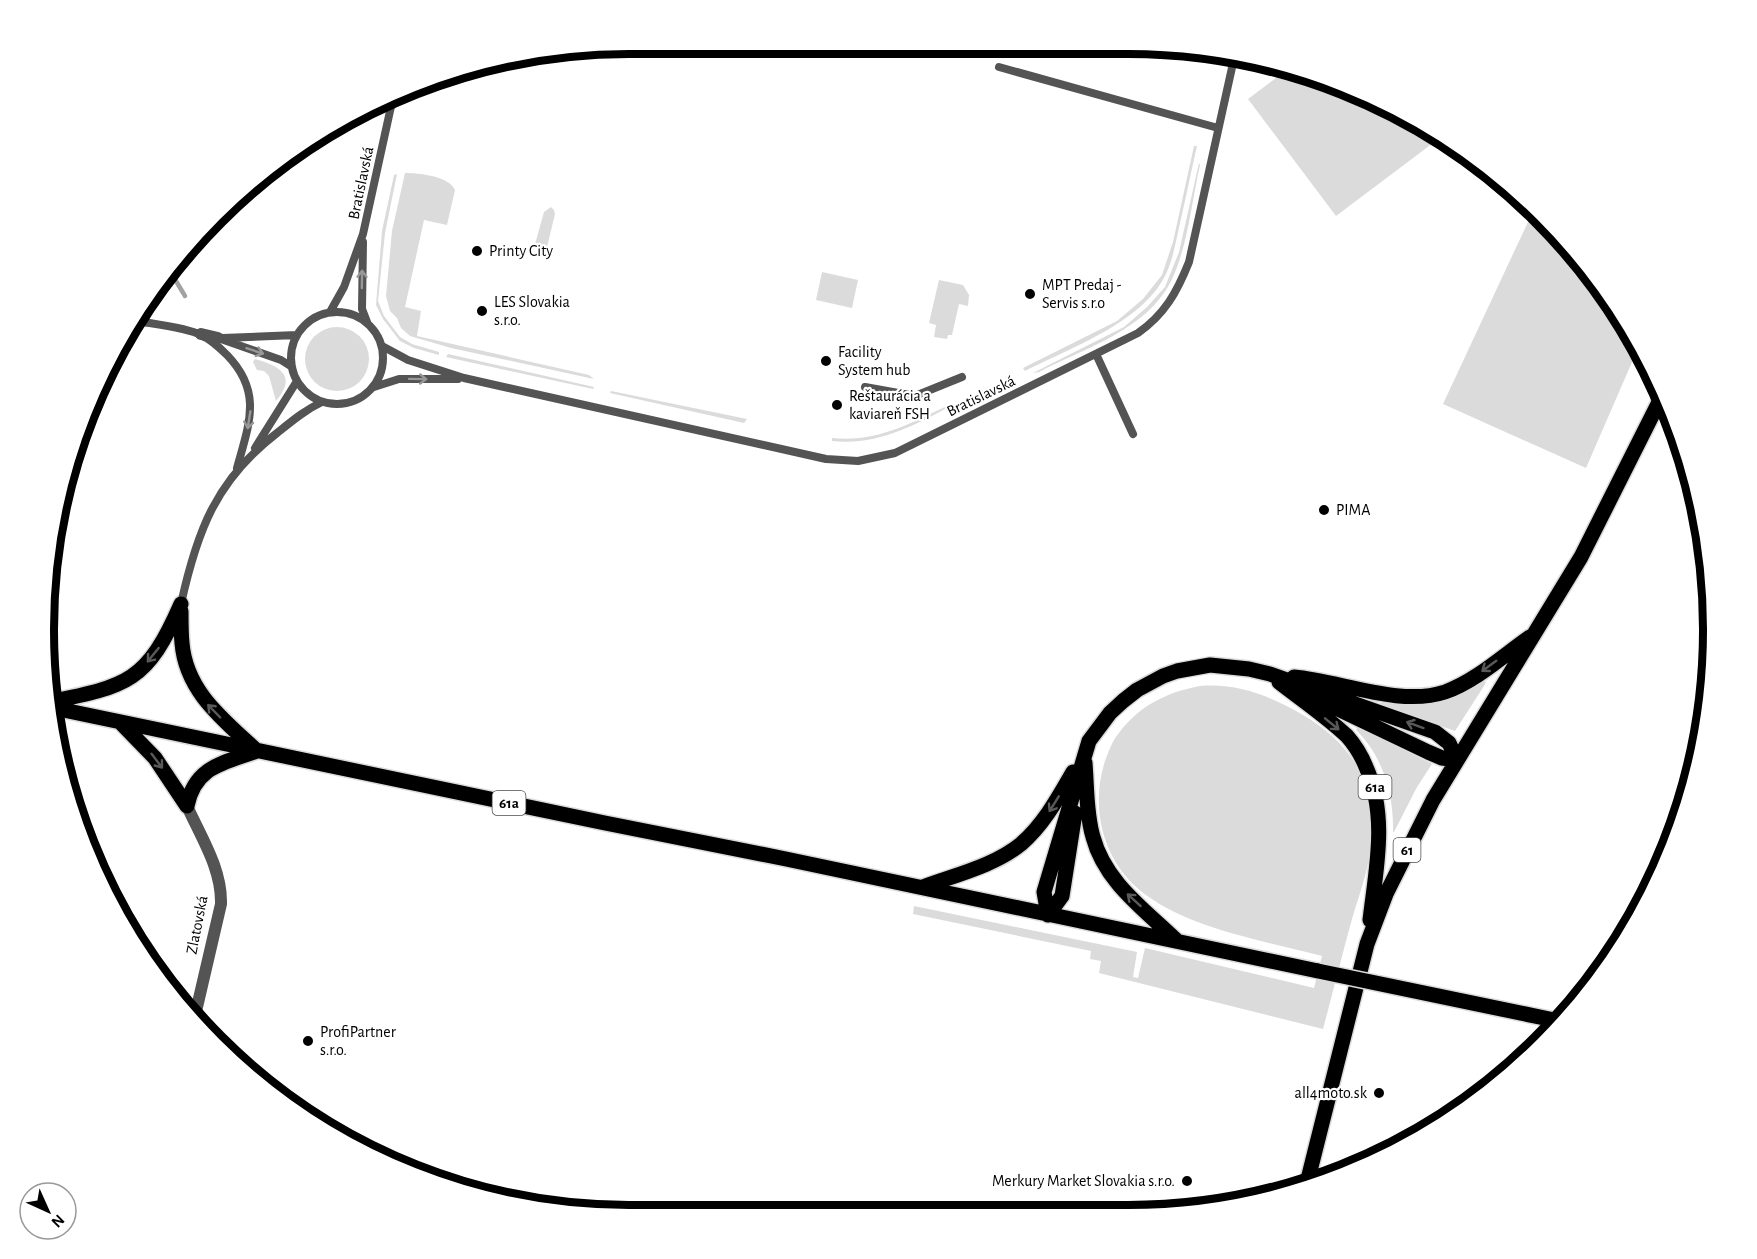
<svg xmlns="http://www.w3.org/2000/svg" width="1757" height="1259" font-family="'Alegreya Sans',sans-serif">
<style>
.green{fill:#dbdbdb}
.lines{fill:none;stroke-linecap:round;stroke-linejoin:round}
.stream{stroke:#a2a2a2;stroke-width:4.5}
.primary-casing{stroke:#dbdbdb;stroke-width:18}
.service{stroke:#545454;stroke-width:8}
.minor{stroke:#545454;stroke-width:12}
.primary{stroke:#000;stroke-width:15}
.primary-bridge-casing{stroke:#dbdbdb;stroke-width:18;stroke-linecap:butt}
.primary-bridge{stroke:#000;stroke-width:15}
.oneway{stroke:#989898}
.oneway2{stroke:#595959}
.poi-dot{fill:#000;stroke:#fff;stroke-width:2}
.labels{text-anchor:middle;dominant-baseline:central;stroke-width:4.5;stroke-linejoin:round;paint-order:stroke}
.shield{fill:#fff;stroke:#4c4c4c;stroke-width:1.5}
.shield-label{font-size:15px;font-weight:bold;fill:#000}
.street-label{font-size:16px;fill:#000;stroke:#fff}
.poi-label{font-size:16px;fill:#000;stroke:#fff;text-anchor:start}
.rim{fill:none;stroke:#000;stroke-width:8}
</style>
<rect width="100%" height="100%" fill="#fff"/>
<path class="green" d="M1288 69 1351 88 1421 122 1441 137 1336 216 1248 99Z
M1194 146H1197C1191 172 1186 197 1180 223 1176 241 1173 260 1165 276 1141 323 1070 348 1025 371L1023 368 1117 321 1143 299 1162 275 1173 242Z
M1199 163 1200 165C1192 200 1188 244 1173 277 1150 329 1085 348 1039 372L1033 373 1124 327 1147 307 1165 287 1179 252Z
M405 173C419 173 449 176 455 190L447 225 424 220 405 307 421 311 417 336 589 375 594 379 451 348 410 336 401 328 397 318 390 311 386 296 392 231Z
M397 174 385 233 378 301 384 316 400 337 412 344 439 352V355L414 348 400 341 383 319 376 305 382 231 394 175Z
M551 207 554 210 555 214 547 247 535 244 544 212Z
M1534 209 1568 243 1635 337 1639 346 1586 468 1443 404Z
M822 272 858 280 852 308 816 300Z
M939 280 963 285 969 295 968 306 959 304 952 335H948L947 339 934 337 936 325 929 323Z
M305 359a32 32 0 1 1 64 0a32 32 0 1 1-64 0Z
M448 354 594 387 593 389 446 357Z
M255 359C279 366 298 375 276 401L269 376 264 371 257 370 253 362Z
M611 391 747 419 744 423 610 393Z
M949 405 951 406C913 426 876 446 832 441V438C876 443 911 423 949 405Z
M1482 681 1486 682 1484 686 1455 731 1381 705V702C1414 703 1454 700 1482 681Z
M1200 686C1238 683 1270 696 1303 715 1358 747 1380 793 1369 857 1366 878 1358 898 1352 919 1342 955 1333 992 1323 1029L1099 973 1101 961 1090 959 1091 951 913 914 914 906 1137 952 1133 977 1138 978 1145 948 1314 988 1322 956C1266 941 1194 930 1146 895 1104 865 1089 810 1105 761 1109 751 1112 741 1119 733 1139 706 1167 692 1200 686Z
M1358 727 1432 764 1417 787 1394 832H1393C1394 795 1383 756 1356 730Z"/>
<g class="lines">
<path class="stream" d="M170 271 185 296"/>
<defs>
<path id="primary" d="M181 611C181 622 181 633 182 643 186 692 224 720 257 751
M1294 677C1340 681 1400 707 1445 692 1476 681 1504 655 1530 637
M1279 682C1302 700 1327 717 1347 736 1355 745 1362 757 1366 767 1388 816 1376 869 1370 920
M1315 698 1428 752 1442 758 1457 760
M49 702C128 686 147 682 181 604
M49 707 605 823 786 859 1318 971
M120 722 155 758 187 806
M1085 763C1087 787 1086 813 1093 837 1105 882 1144 909 1176 940
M187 806C195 766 224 763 257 751
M923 887C955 875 994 866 1021 844 1044 824 1058 798 1073 772
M1048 915 1044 892 1089 741 1110 713 1123 701 1137 690 1163 676 1177 671 1210 665 1249 669 1270 674 1435 732 1449 743 1457 760
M1048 915 1062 896 1075 813
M1308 1179 1367 944 1386 894 1433 800 1581 557 1662 396"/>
</defs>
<use href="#primary" class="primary-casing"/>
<path class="service" d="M999 67 1218 128
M363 242 362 309 367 322
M291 358a46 46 0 1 1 92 0a46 46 0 1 1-92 0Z
M330 312 344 287 363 234 392 102
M137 321C154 324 188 328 201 335 210 339 220 348 227 355 263 392 249 424 237 468
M218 338 281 360 292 367
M222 338 297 335
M382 346 408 360 464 378 826 459 858 461 895 453 1138 333C1165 314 1177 292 1189 262L1235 54
M1096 354 1133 434
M374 387 399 379H458
M865 387 915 396 962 377
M255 448 297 381
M181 604C197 531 216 480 277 433 292 421 305 410 322 402"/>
<path class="minor" d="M201 334 218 338
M187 806C201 837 222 869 221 904L194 1020"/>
<use href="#primary" class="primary"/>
<defs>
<path id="primary-bridge" d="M1318 971 1559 1021"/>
</defs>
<use href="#primary-bridge" class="primary-bridge-casing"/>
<use href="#primary-bridge" class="primary-bridge"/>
</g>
<defs><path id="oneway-shaft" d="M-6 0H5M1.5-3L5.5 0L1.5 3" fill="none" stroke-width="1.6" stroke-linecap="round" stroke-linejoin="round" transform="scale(1.5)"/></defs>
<g class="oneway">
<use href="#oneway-shaft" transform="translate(362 279) rotate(-89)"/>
<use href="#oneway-shaft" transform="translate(255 351) rotate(18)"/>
<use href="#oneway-shaft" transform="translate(418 379) rotate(1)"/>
<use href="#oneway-shaft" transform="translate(249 420) rotate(99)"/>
</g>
<g class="oneway2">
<use href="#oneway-shaft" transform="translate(153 655) rotate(129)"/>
<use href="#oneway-shaft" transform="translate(1489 666) rotate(144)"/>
<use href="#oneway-shaft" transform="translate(214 711) rotate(-134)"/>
<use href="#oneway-shaft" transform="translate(1332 724) rotate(39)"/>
<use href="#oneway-shaft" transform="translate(1415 725) rotate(-160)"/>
<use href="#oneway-shaft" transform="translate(157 761) rotate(53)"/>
<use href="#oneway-shaft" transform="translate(1054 804) rotate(122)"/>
<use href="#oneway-shaft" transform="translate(1134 900) rotate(-138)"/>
</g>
<g class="poi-dot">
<circle cx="477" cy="251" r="6"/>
<circle cx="1030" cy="294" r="6"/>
<circle cx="482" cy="311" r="6"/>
<circle cx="826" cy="361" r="6"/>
<circle cx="837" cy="405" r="6"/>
<circle cx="1324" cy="510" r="6"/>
<circle cx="308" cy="1041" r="6"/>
<circle cx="1379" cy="1093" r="6"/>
<circle cx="1187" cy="1181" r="6"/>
</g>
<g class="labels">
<g class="shield">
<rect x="1358.5" y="775" width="33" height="24" rx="4.5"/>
<rect x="492.5" y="791" width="33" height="24" rx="4.5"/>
<rect x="1393.5" y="838" width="27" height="24" rx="4.5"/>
</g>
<g class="shield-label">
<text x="1375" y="787">61a</text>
<text x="509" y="803">61a</text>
<text x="1407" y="850">61</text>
</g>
<g class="street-label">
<text transform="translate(361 183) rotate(-78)">Bratislavská</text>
<text transform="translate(981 396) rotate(-26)">Bratislavská</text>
<text transform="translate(197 925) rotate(-79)">Zlatovská</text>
</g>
<g class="poi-label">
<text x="489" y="251">Printy City</text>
<text x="1042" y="285">MPT Predaj -<tspan x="1042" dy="18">Servis s.r.o</tspan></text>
<text x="494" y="302">LES Slovakia<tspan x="494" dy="18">s.r.o.</tspan></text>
<text x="838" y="352">Facility<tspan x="838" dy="18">System hub</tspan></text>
<text x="849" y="396">Reštaurácia a<tspan x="849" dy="18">kaviareň FSH</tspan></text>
<text x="1336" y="510">PIMA</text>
<text x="320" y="1032">ProfiPartner<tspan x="320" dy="18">s.r.o.</tspan></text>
<text x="1367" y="1093" text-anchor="end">all4moto.sk</text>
<text x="1175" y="1181" text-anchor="end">Merkury Market Slovakia s.r.o.</text>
</g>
</g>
<path d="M0 0H1757V1259H0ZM629 54H1128A575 575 0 0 1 1703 629V630A575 575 0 0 1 1128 1205H629A575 575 0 0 1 54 630V629A575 575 0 0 1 629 54Z" fill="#fff" fill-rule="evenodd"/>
<path class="rim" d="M629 54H1128A575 575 0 0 1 1703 629V630A575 575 0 0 1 1128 1205H629A575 575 0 0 1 54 630V629A575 575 0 0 1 629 54Z"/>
<g transform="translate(48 1211) rotate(135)"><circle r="28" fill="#ffffff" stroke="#999999" stroke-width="1.5"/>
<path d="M0-4.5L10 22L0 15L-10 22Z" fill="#000000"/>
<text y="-9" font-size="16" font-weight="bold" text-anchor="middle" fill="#000000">N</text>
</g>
</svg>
